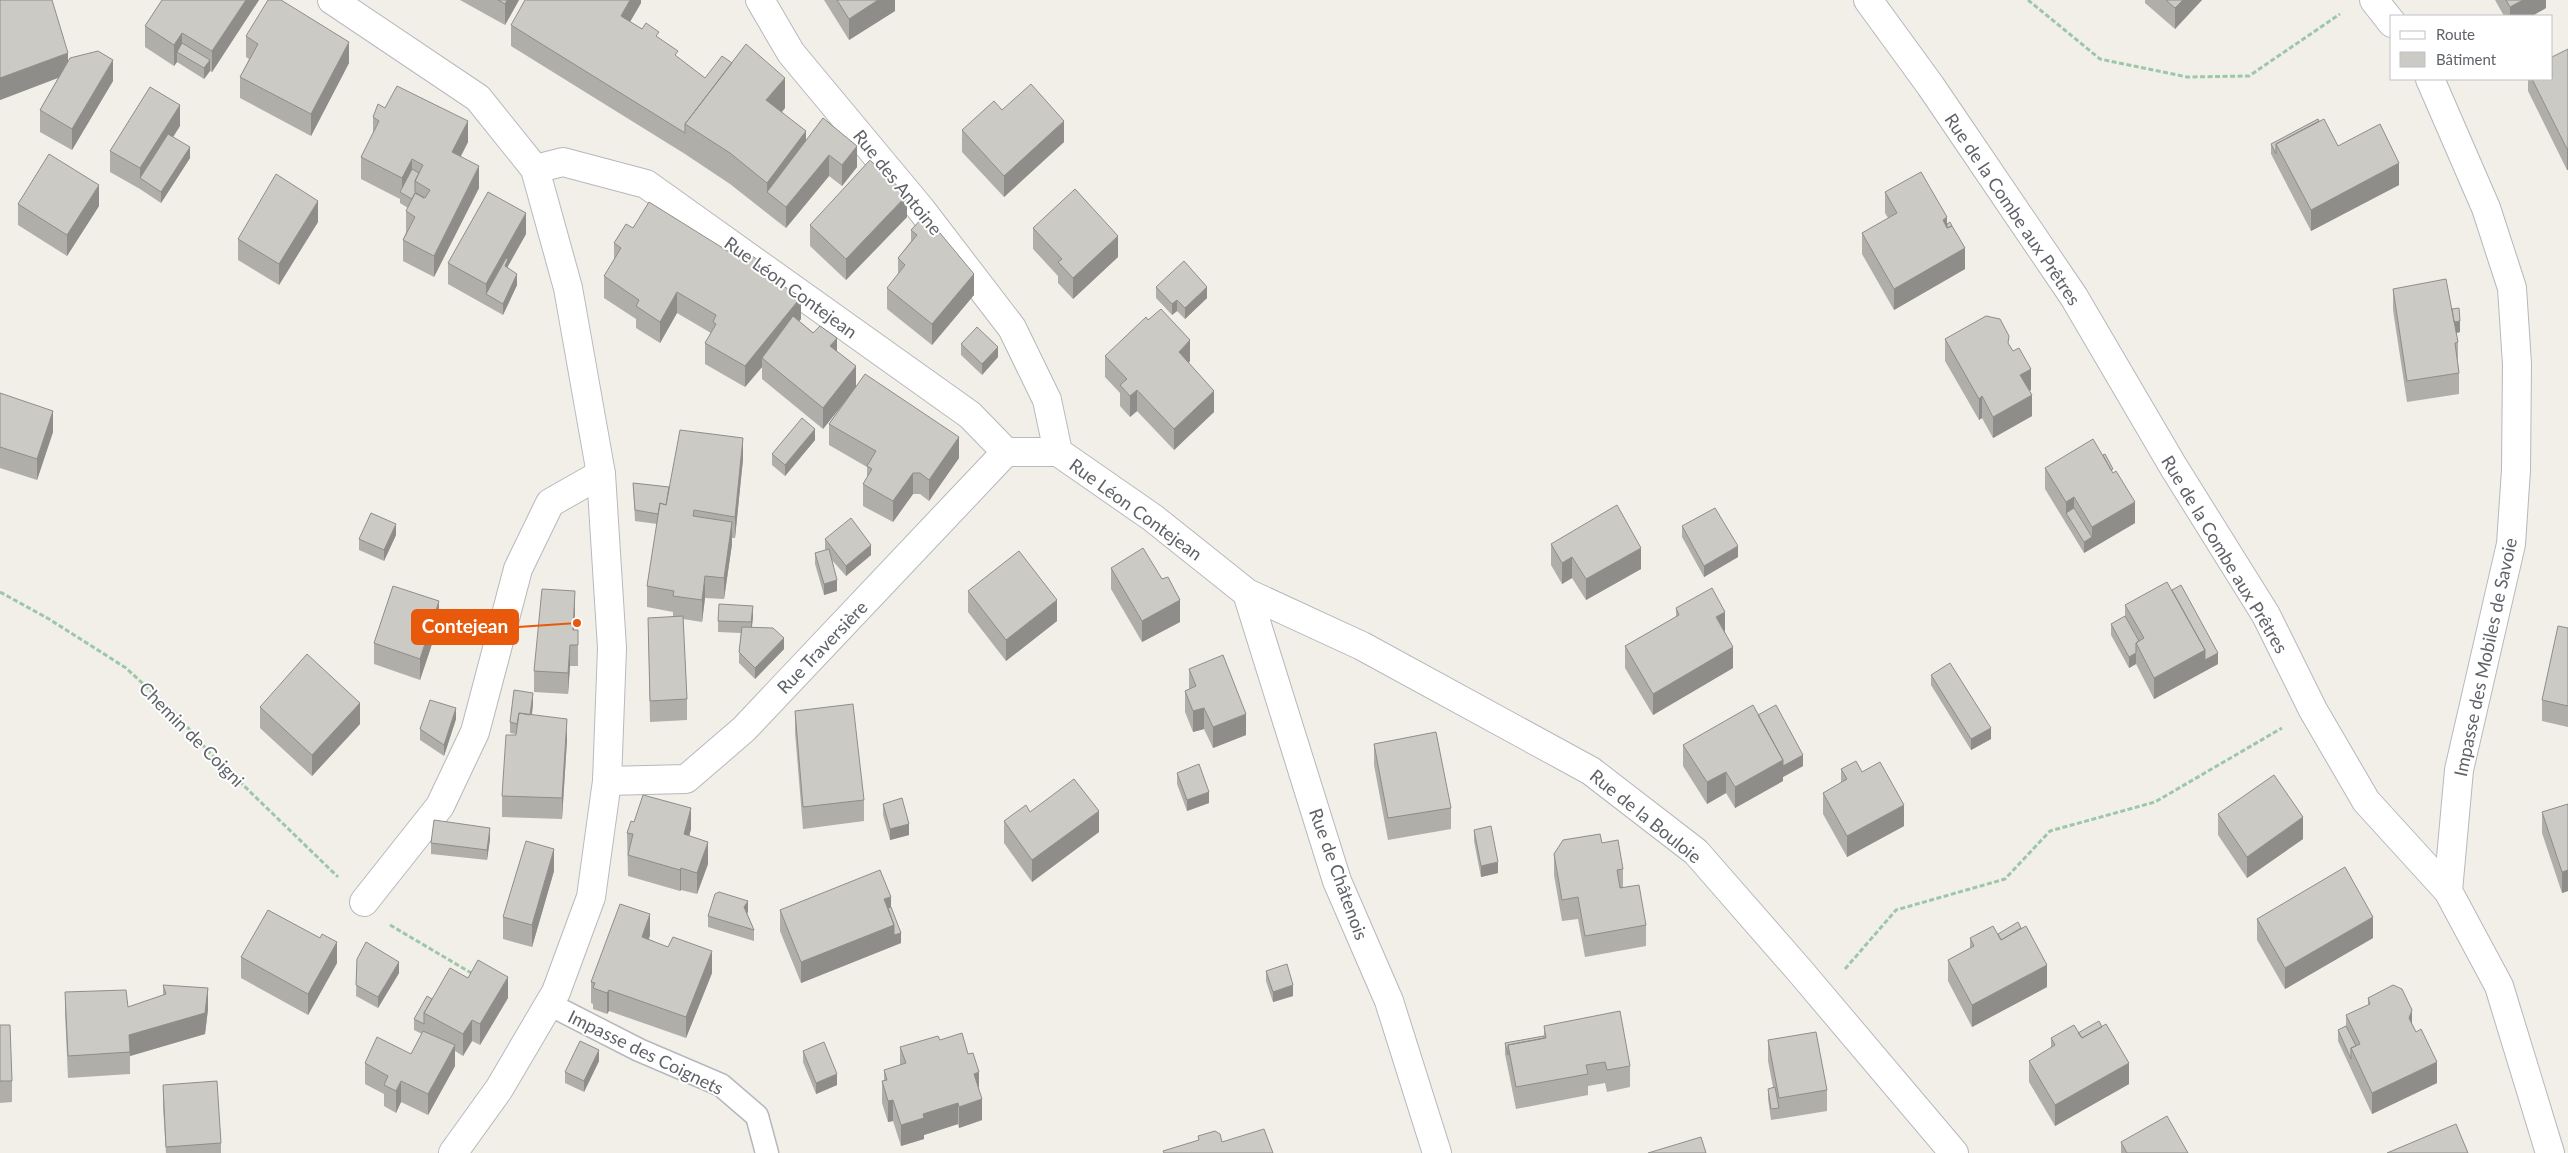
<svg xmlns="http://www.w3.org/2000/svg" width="2568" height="1153" font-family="Lato,sans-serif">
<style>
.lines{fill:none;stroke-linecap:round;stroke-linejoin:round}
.lane-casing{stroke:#b5b8bc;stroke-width:25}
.street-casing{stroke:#b5b8bc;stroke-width:30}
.secondary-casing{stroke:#b6babf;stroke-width:30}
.path{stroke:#9cc7a9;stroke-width:3;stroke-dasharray:5 2.5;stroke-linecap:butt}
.lane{stroke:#fff;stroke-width:22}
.street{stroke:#fff;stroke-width:28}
.secondary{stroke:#fff;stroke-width:28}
.wall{fill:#afaea9}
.shaded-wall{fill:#8f8d8a}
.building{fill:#cccac5;stroke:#8f8d8a}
.labels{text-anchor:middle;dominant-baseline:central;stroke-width:4;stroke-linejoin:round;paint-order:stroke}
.street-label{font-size:18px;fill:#5f6368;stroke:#fff}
.leader{fill:none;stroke:#e8590c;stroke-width:2}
.callout-dot{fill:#e8590c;stroke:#fff;stroke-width:2}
.callout{fill:#e8590c;stroke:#e8590c;stroke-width:2}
.callout-label{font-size:19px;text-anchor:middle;font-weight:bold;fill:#fff}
</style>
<rect width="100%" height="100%" fill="#f1efe8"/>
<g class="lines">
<defs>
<path id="lane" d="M549 1004 639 1050 721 1085 757 1116 767 1153"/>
<path id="street" d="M760 0 791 53 920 208 1012 328 1047 400 1058 452
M1868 0 1930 85 2074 297 2173 466 2266 615 2313 710 2366 801 2448 891 2499 986 2550 1153
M2374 0 2392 23
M2430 79 2486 208 2512 288 2517 364 2516 470 2511 544 2459 770 2448 891
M535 169 563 162 646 184 970 415 1006 452H1058L1153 518 1247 593 1362 646 1591 771 1696 852 1800 971 1954 1153
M1247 593 1337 881 1389 1001 1437 1153
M607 781 686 779 744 729 1006 452
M364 902 440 806 475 732 518 569 550 503 601 474"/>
<path id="secondary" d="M332 0 478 98 535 169 568 288 601 474 612 648 607 781 591 897 556 992 499 1089 453 1153"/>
</defs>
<use href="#lane" class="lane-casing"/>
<use href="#street" class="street-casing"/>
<use href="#secondary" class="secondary-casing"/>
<path class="path" d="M2028 0 2100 59 2187 77 2249 76 2340 14
M0 592 49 619 126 668 177 715 207 750 338 877
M390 925 473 974
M1845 969 1896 910 2005 879 2050 831 2155 802 2282 728"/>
<use href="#lane" class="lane"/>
<use href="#street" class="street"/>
<use href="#secondary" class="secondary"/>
</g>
<path class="wall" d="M0 0 68 60 113 81 72 150 40 132V110L58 78 0 100Z
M162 0H259L212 72 210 71 204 79 177 62 174 66 145 47V26Z
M460 0H519L505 25Z
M641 0V3L630 22 659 38 678 58 705 78 785 108 782 112 806 140 857 167 842 186 829 176 786 228 730 184 685 154 511 46V25Z
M824 0H895V11L849 40Z
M2145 0H2202L2175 29 2145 3Z
M2495 0H2546V8L2532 16H2504Z
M246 36 349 63 311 136 240 98V77L249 59 246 57Z
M2568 49V170H2567L2528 91V79H2552Z
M1002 110 1064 142 1004 197 962 152V130Z
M373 117 468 142 461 156 479 188 434 277 403 261V240L406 232V211L408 208 400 203V199L361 179V157L373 134Z
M2319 121 2338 146 2399 185 2311 231 2271 154V144Z
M180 126 173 137 190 158 161 203 140 189 110 172V151Z
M1885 192 1947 224 1965 269 1894 310 1862 254V233L1888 218 1885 213Z
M18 204 99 206 67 256 18 225Z
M907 217 846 280 810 246V225Z
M318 222 279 285 238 260V239Z
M633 228 760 271 801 319 799 321 837 351 856 386 959 458 929 501 920 494H913L893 522 863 506V484L867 477V467L829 445V424L844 402 823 429 762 379V367L745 387 705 364V343L711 333 677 313 660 343 636 328V319L604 298V276L614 260V243Z
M1033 228 1118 257 1073 299 1058 283V276L1033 249Z
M911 230 974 274V295L932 345 887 309V288L898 275V258L911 241Z
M526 234 508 266V268L517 285 503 315 448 284V263Z
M1156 287 1207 298 1185 319 1177 311 1172 315 1156 298Z
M2393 289 2452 309 2460 332 2456 333 2458 342V363L2459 373V394L2407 402 2393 310Z
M1945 339 2009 345 2031 390 2029 391 2032 416 1993 438 1982 418 1979 420 1945 361Z
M961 344 998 357 982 375 961 355Z
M1105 356 1190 361 1189 363 1214 412 1174 450 1137 411 1130 417 1120 406V393L1105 377Z
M0 393 53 432 37 480 0 468Z
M815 440 785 476 772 465V454Z
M743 459 735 538H732V544L724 599 705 598 702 622 683 619 687 699V720L650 722 648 618 673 617V612L647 607V586L657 524 635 521 633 483 669 487Z
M2045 468 2113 473 2135 523 2084 553 2045 489Z
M1682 526 1738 557 1704 577 1682 537Z
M396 535 384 561 359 550V539Z
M825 539 871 555 846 576 831 559 837 591 824 595 815 564V553L825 550Z
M1551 544 1641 569 1586 600 1572 578 1562 584 1551 565Z
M1111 568 1180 622 1142 642 1111 589Z
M968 591 1057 621 1006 661 968 612Z
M2125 605 2218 664 2154 699 2136 664 2129 668 2111 635V624L2125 616Z
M1676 608 1725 632 1733 668 1653 715 1625 668V646L1676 617Z
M575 612 574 630H578V666H570L568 694 534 692V671Z
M753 617 752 627 784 649 755 679 739 663V652L741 633 718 632V621Z
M439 623 420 680 374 664V643Z
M2568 628V727L2542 721V700Z
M1189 669 1246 735 1213 748 1204 729 1193 732 1185 712V691L1189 689Z
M1931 675 1991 739 1971 750 1931 685Z
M533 704 532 715 567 740 562 819 502 817V796L516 734 510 733V722Z
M260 707 360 724 312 776 260 728Z
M795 711 864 800V821L803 829 795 732Z
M1758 715 1803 766 1783 777V781L1735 808 1726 793 1707 804 1683 766V745Z
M456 719 444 756 420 740V729Z
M1374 744 1451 808V829L1388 840 1374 765Z
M1841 769 1904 826 1847 857 1823 814V793L1841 783Z
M1177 773 1209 803 1187 811 1177 784Z
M883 804 909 835 890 840 883 815Z
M2568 804V891L2562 893 2542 833V812Z
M1030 812 1099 832 1032 882 1004 843V821Z
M2218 814 2303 839 2247 878 2218 835Z
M634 822 691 829 689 836 708 864 697 894 681 890 680 891 628 876 627 833Z
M1474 830 1498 873 1481 877 1474 841Z
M490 839 487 860 431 854V843Z
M1602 843 1623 869V888L1646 925V946L1585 957 1578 919 1562 921 1554 875V854Z
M554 871 532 947 503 939V917Z
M891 907 901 943 801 983 780 931V910Z
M748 912 747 913 754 930V941L708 927V916Z
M2257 919 2373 938 2285 989 2257 940Z
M650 935 649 939 712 973 686 1038 609 1011 607 1014 593 1009V1004L591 1003V982Z
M320 938 337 963 308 1015 241 978V957Z
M1970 938 2047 987 1972 1027 1948 981V960L1970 948Z
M357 959 399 973 378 1008 356 996Z
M1266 971 1293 996 1273 1002 1266 981Z
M468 978 508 998 480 1045 472 1041 463 1056 455 1051V1066L428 1115 401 1102 396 1113 384 1106V1094L365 1084V1063L411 1054 422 1034 414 1030V1019L432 999Z
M163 985 208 1009 205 1034 130 1056V1074L68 1078 65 1013V992L128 1007 163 995Z
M2368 998 2412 1024 2437 1083 2372 1114 2338 1041V1030L2346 1026V1015L2368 1005Z
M0 1025 12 1081V1102L0 1103Z
M1544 1026 1630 1066V1087L1607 1092 1605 1083 1588 1086V1095L1516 1109 1505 1054V1043L1544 1036Z
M2078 1033 2129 1084 2055 1126 2029 1082V1061L2051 1048V1038Z
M940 1040 979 1090 982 1120 959 1128 958 1124 924 1135V1139L901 1146 893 1121 888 1122 882 1103V1081H884V1070L900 1065V1047Z
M1768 1040 1827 1090V1111L1771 1120 1768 1099V1089L1773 1087 1768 1061Z
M803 1051 837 1085 816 1094 803 1062Z
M599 1061 584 1092 565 1083V1072Z
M163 1085 221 1143V1153H166L163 1107Z
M2121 1142 2188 1153H2121Z"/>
<path class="shaded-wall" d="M246 0H259L212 72V51Z
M507 0H519L505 25V4Z
M630 0H641V3L621 37V16Z
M878 0H895V11L849 40V19Z
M2183 0H2202L2175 29V8Z
M2523 0H2546V8L2532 16H2510V7Z
M182 33V54L177 52V62L174 66V45Z
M349 42V63L311 136V114Z
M68 53V74L0 100V78Z
M113 60V81L72 150V129Z
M210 60V71L204 79V68Z
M785 78V108L766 130V100Z
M180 105V126L145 181 140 178V168Z
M468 121V142L452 173V152Z
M1064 121V142L1004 197V176Z
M806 131V162L767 192V183Z
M857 146V167L842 186V165Z
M190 147V158L161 203V192Z
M2568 148V170H2567V149Z
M829 155V176L786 228V207Z
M412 159V180L402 193V178Z
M2399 163V185L2311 231V210Z
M479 166V188L434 277V256Z
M99 185V206L67 256V235Z
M907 195V217L846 280V259Z
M318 201V222L279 285V264Z
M526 213V234L508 266V270L486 294V284Z
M1947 217V238L1943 220Z
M1118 236V257L1073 299V278Z
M1965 248V269L1894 310V289Z
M760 261V282L756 269Z
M517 274V285L503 315V304Z
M974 274V295L932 345V324Z
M1207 287V298L1185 319V308Z
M677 292V313L660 343V322Z
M801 297V319L766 361 762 358V367L745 387V366Z
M1177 300V311L1172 315V304Z
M2460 321V332L2452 334V323Z
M837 338V359L830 346Z
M1190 340V361L1179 373V352Z
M998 347V357L982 375V364Z
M856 366V388L823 429V408Z
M2031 369V390L2020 396V375Z
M1137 390V411L1130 417V396Z
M1214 391V412L1174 450V429Z
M2032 395V416L1993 438V417Z
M1982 396V418L1979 420V399Z
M53 411V432L37 480V459Z
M815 429V440L785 476V465Z
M959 437V458L929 501V480Z
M743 438V459L735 538V517Z
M913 473V494L893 522V501Z
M2074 497V518L2066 513V502Z
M2135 502V523L2084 553V542L2092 537V527Z
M732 522V544L724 599V578Z
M396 524V535L384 561V550Z
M871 545V555L846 576V566Z
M1738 546V557L1704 577V566Z
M1641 548V569L1586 600V579Z
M1572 557V578L1562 584V563Z
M705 576V598L702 622V600Z
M837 580V591L824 595V584Z
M575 591V612L573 645V630Z
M1057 600V621L1006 661V640Z
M1180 600V622L1142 642V621Z
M439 601V623L420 680V659Z
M753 606V617L751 633V622Z
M1725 612V633L1716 617Z
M784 638V649L755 679V668Z
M570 645V666L568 694V673Z
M1733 647V668L1653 715V694Z
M2205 650 2218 653V664L2154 699V678Z
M2136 653V664L2129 668V657Z
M533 693V704L529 736V725Z
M360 703V724L312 776V755Z
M456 708V719L444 756V745Z
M1204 708V729L1193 732V711Z
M1246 714V735L1213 748V727Z
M567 719V740L562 819V798Z
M1991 728V739L1971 750V739Z
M1803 755V766L1783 777V781L1735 808V787L1783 760Z
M1726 772V793L1707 804V782Z
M1209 792V803L1187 811V800Z
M1904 805V826L1847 857V836Z
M691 808V829L684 855V834Z
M1099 811V832L1032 882V860Z
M2303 817V839L2247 878V857Z
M909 824V835L890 840V829Z
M490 828V839L487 860V850Z
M708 842V864L697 894V873Z
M554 849V871L532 947V925Z
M1498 862V873L1481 877V866Z
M681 868V890L680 891V870Z
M2568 870V891L2562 893V872Z
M891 897V918L884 899Z
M748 901V912L744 918V907Z
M650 914V935L642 958V937Z
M2373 917V938L2285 989V968Z
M894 925 901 933V943L801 983V962Z
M337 942V963L308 1015V994Z
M712 951V973L686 1038V1017Z
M399 962V973L378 1008V997Z
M2047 965V987L1972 1027V1005Z
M508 977V998L480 1045V1024Z
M1293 985V996L1273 1002V992Z
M208 988V1009L205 1034 130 1056 129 1035Z
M609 990V1011L607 1014V993Z
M2412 1010V1031L2409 1018Z
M472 1020V1041L463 1056V1034Z
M455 1045V1066L428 1115V1094Z
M599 1050V1061L584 1092V1081Z
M2437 1062V1083L2372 1114V1093Z
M2129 1063V1084L2055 1126V1105Z
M979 1072V1094L974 1074Z
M837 1074V1085L816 1094V1083Z
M401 1081V1102L396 1113V1091Z
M982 1099V1120L959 1128V1107Z
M893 1100V1121L888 1122V1101Z
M958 1103V1124L924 1135V1139L901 1146V1125L923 1114Z"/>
<path class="building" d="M0 0H52L68 53 0 78Z
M162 0H246L212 51 182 33 174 45 145 26Z
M268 0H281L349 42 311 114 240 77 258 44 246 36Z
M498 0H507L505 4Z
M525 0H630L621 16 642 29 646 23 659 32 656 36 678 51 675 55 705 78 722 56 732 63 685 124V133L511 25Z
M837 0H878L849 19Z
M2166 0H2183L2175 8Z
M2506 0H2523L2510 7Z
M182 43 210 60 204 68 177 52Z
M746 44 785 78 766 100 806 131 767 183 730 153 685 124Z
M2568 49V148L2567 149 2532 79H2552V57Z
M98 51 113 60 72 129 40 110 70 58Z
M1031 84 1064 121 1004 176 962 130 994 101 1002 110Z
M397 86 468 121 452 152 479 166 434 256 403 240 415 217 406 211 415 193 425 198 430 190 415 181 423 165 412 159 402 178 361 157 379 121 373 117 378 104 385 108Z
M150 87 180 105 140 168 110 151Z
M823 118 857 146 842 165 829 155 786 207 767 192Z
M2318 119 2319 121 2276 144V154L2271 144Z
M2324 119 2338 146 2380 124 2399 163 2311 210 2276 144Z
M168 134 190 147 161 192 140 178Z
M49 154 99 185 67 235 18 204Z
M870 160 907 195 846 259 810 225Z
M412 169 419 173 415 181V192L424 198 415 193 412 199 400 192Z
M1921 172 1947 217 1943 220 1947 228 1952 226 1965 248 1894 289 1862 233 1897 213 1885 192Z
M276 174 318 201 279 264 238 239Z
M1075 189 1118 236 1073 278 1058 262 1062 259 1033 228Z
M488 192 526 213 486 284 448 263Z
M649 202 734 255 739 248 760 261 756 269 801 297 745 366 705 343 716 324 713 322 716 315 677 292 660 322 636 306 639 300 604 276 621 248 614 243 626 224 633 228Z
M925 215 974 274 932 324 887 288 905 265 898 258 917 235 911 230Z
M1950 222 1952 226 1947 228V224Z
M506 258 508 259 505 266 517 274 503 304 486 294Z
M1184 261 1207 287 1185 308 1177 300 1172 304 1156 287Z
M2446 279 2458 342 2455 343 2459 373 2407 381 2393 289Z
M2459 308 2460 321 2454 322 2452 309Z
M1161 309 1190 340 1179 352 1214 391 1174 429 1137 390 1130 396 1120 385 1127 379 1105 356 1146 317 1148 320Z
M793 316 813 333 820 326 837 338 830 346 856 366 823 408 762 358Z
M1986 316 2000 319 2009 336 2008 343 2013 351 2019 348 2031 369 2020 375 2032 395 1993 417 1982 396 1979 399 1945 339Z
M977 327 998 347 982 364 961 344Z
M865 374 959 437 929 480 920 473H913L893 501 863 484 872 469 867 466 876 451 829 424Z
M0 393 53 411 37 459 0 447Z
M802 418 815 429 785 465 772 454Z
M680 430 743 438 735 517 694 510 693 516 732 522 724 578 705 576 702 600 673 596 674 591 647 586 660 503 666 505Z
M2093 439 2113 473 2116 471 2135 502 2092 527 2074 497 2066 502 2045 468Z
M2105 454 2113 469 2111 470 2103 455Z
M633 483 669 487 666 505 660 503 658 514 635 510Z
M1617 505 1641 548 1586 579 1572 557 1562 563 1551 544Z
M1715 508 1738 546 1704 566 1682 526Z
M2074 508 2092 537 2084 542 2066 513Z
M371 513 396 524 384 550 359 539Z
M851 518 871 545 846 566 825 539Z
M1143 548 1162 579 1168 577 1180 600 1142 621 1111 568Z
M829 549 837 580 824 584 815 553Z
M1019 551 1057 600 1006 640 968 591Z
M2167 582 2205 650 2154 678 2136 643 2144 638 2125 605Z
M2181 585 2218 653 2205 660V650L2172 590Z
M393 586 439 601 420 659 374 643Z
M1712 588 1725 612 1716 617 1733 647 1653 694 1625 646 1679 615 1676 608Z
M542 589 575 591 573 630H578V645H570L568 673 534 671Z
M719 604 753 606 751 622 718 621Z
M683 616 687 699 650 701 648 618Z
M2125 616 2139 641 2136 643V653L2129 657 2111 624Z
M2558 626 2568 628V706L2542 700Z
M742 627 773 628 784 638 755 668 739 652Z
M307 654 360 703 312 755 260 707Z
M1223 655 1246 714 1213 727 1204 708 1193 711 1185 691 1196 686 1189 669Z
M1950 663 1991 728 1971 739 1931 675Z
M514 690 533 693 530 715 519 713 517 724 510 722Z
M430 700 456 708 444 745 420 729Z
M853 704 864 800 803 807 795 711Z
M1753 705 1783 760 1735 787 1726 772 1707 782 1683 745Z
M1776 705 1803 755 1783 766V760L1758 715Z
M519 713 567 719 562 798 502 796 506 735H516Z
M1436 732 1451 808 1388 818 1374 744Z
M1856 761 1862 772 1880 762 1904 805 1847 836 1823 793 1847 779 1841 769Z
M1199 764 1209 792 1187 800 1177 773Z
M2274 775 2303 817 2247 857 2218 814Z
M1074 779 1099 811 1032 860 1004 821 1026 805 1030 812Z
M643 795 691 808 684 834 708 842 697 873 681 868 680 870 628 855 633 834 627 833 631 821 634 822Z
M902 798 909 824 890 829 883 804Z
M2568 804V870L2562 872 2542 812Z
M434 820 490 828 487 850 431 843Z
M1491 826 1498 862 1481 866 1474 830Z
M1600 834 1602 843 1618 840 1623 869 1617 870 1620 888 1639 885 1646 925 1585 936 1578 897 1562 900 1554 854 1563 840Z
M526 841 554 849 532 925 503 917Z
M2345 867 2373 917 2285 968 2257 919Z
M880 870 891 897 884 899 894 925 801 962 780 910Z
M719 892 748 901 744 907 754 930 708 916 715 894Z
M620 904 650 914 642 937 668 947 673 937 712 951 686 1017 609 990 607 993 593 988 595 983 591 982Z
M891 907 901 933 894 935V925L888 908Z
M268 910 320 938 322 934 337 942 308 994 241 957Z
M2018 922 2021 928 2001 940 1998 934Z
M1993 926 2001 940 2026 926 2047 965 1972 1005 1948 960 1974 946 1970 938Z
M366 942 399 962 378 997 356 985 357 959Z
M478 960 508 977 480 1024 472 1020 463 1034 424 1013 450 968 468 978Z
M1287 964 1293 985 1273 992 1266 971Z
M163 985 208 988 205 1013 129 1035 130 1052 68 1056 65 992 126 990 128 1007 166 994Z
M2393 985 2402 989 2412 1010 2409 1018 2416 1032 2421 1029 2437 1062 2372 1093 2351 1048 2360 1044 2346 1015 2370 1004 2368 998Z
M427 996 432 999 424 1013V1024L414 1019Z
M1620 1011 1630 1066 1607 1070 1605 1062 1586 1065 1588 1074 1516 1087 1508 1045 1546 1038 1544 1026Z
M2099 1021 2102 1027 2082 1038 2078 1033Z
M2106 1024 2129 1063 2055 1105 2029 1061 2055 1045 2051 1038 2074 1025 2082 1038Z
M0 1025H10L12 1081H0Z
M2346 1026 2356 1046 2351 1048V1059L2338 1030Z
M423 1031 455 1045 428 1094 401 1081 396 1091 384 1085 388 1076 365 1063 377 1037 411 1054Z
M1816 1032 1827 1090 1779 1098 1768 1040Z
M962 1033 968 1054 973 1053 979 1072 974 1074 982 1099 959 1107 958 1103 923 1114 924 1118 901 1125 893 1100 888 1101 882 1081 887 1080 884 1070 906 1063 900 1047 938 1036 940 1040Z
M1544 1036V1038L1508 1045V1055L1505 1043Z
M580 1041 599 1050 584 1081 565 1072Z
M824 1042 837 1074 816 1083 803 1051Z
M217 1081 221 1143 166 1147 163 1085Z
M1775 1087 1779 1108 1771 1109 1768 1089Z
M2167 1116 2188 1153H2127L2121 1142Z
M2456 1124 2468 1153H2387Z
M1264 1129 1273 1153H1164L1163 1151 1199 1140 1198 1136 1215 1131 1220 1134 1222 1142Z
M1701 1137 1706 1153H1648Z"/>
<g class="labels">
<g class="street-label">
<text transform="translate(898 182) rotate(51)">Rue des Antoine</text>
<text transform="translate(2013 209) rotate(56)">Rue de la Combe aux Prêtres</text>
<text transform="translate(791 287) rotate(36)">Rue Léon Contejean</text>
<text transform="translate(1136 509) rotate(36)">Rue Léon Contejean</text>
<text transform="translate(2225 554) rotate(59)">Rue de la Combe aux Prêtres</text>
<text transform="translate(822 647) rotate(-46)">Rue Traversière</text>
<text transform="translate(2485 657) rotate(-78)">Impasse des Mobiles de Savoie</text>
<text transform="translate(192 734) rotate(45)">Chemin de Coigni</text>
<text transform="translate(1646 816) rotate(39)">Rue de la Bouloie</text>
<text transform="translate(1339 874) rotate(70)">Rue de Châtenois</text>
<text transform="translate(646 1052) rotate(26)">Impasse des Coignets</text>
</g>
</g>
<path class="leader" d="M577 623L518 627"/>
<circle class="callout-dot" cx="577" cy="623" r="5"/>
<rect class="callout" x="412" y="610" width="106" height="34" rx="5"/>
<g class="callout-label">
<text x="465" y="633">Contejean</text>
</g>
<rect x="2390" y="15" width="162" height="65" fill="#ffffff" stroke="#bfc1c3"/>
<rect x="2400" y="31" width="25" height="8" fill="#ffffff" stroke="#bfc1c3"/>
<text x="2436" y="40" font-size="15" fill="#5f6368">Route</text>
<rect x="2400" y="52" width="25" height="15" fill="#cccac5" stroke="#bfc1c3"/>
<text x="2436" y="65" font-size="15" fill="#5f6368">Bâtiment</text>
</svg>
